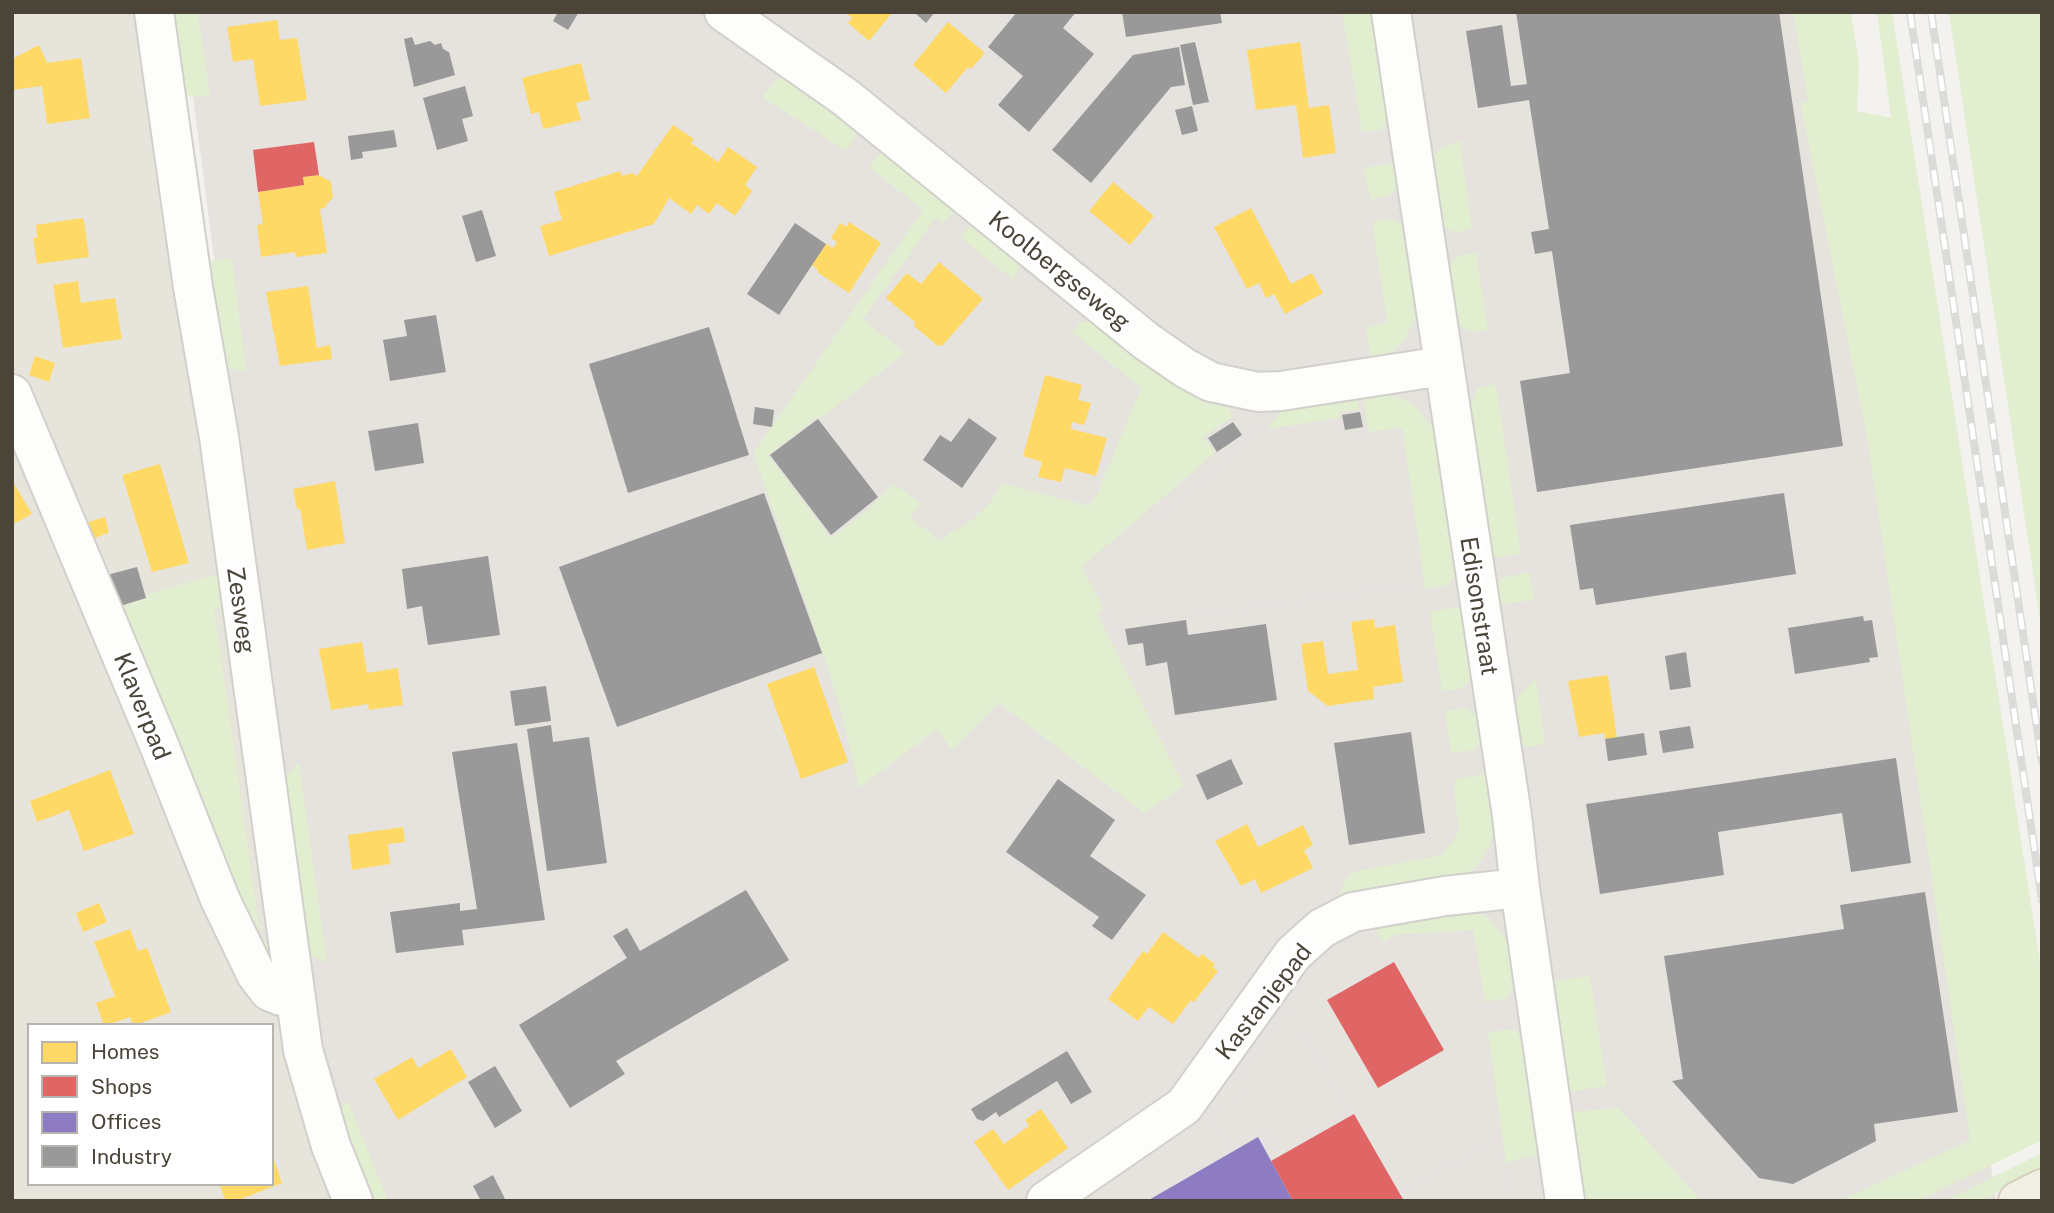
<svg xmlns="http://www.w3.org/2000/svg" width="2054" height="1213" font-family="'Public Sans',sans-serif">
<style>
.residential{fill:#e7e4dc;fill-rule:evenodd}
.industrial{fill:#e6e2de}
.green{fill:#e1eecf;fill-rule:evenodd}
.parking{fill:#e6e3df}
.homes{fill:#ffd966}
.shops{fill:#e06666}
.offices{fill:#8e7cc3}
.industry{fill:#999}
.lines{fill:none;stroke-linecap:round;stroke-linejoin:round}
.minor-casing{stroke:#d2d0cb;stroke-width:42}
.major-casing{stroke:#d6cebb;stroke-width:42}
.minor{stroke:#fdfdfc;stroke-width:38}
.major{stroke:#f2efe6;stroke-width:38}
.rail-casing{stroke:#dbdbda;stroke-width:8}
.rail{stroke:#fff;stroke-width:5;stroke-dasharray:16;stroke-linecap:butt}
.labels{text-anchor:middle;dominant-baseline:central;stroke-width:7;stroke-linejoin:round;paint-order:stroke}
.street-label{font-size:24px;fill:#4b4439;stroke:#fff}
</style>
<rect width="100%" height="100%" fill="#f4f2ee"/>
<path class="residential" d="M12 12H137L298 1054 367 1201H12ZM30 1026H271V1183H30Z"/>
<path class="industrial" d="M182 12H1823L1996 1201H380L317 1049Z"/>
<path class="green" d="M172 12H198L210 95 191 97 183 93Z
M1342 12H1372L1391 118 1381 130 1362 132Z
M1793 12H1851L1859 65 1857 111 1891 118 1877 12H1892L2042 975V1140L1918 1201H1839L1970 1140 1867 437 1800 101 1808 102Z
M1949 12H2042V636L2034 579Z
M787 77 855 128 856 137 846 151 762 97 777 79Z
M1460 141 1472 228 1457 233 1447 229 1442 223 1434 155 1441 148Z
M886 152 957 207 943 224 935 219 863 319 905 353 824 416 816 418 768 455 831 538 865 512 893 484 921 503 910 518 941 541C951 529 959 530 969 522 986 507 991 504 1002 483L1089 506 1097 494 1141 388 1072 332 1081 322 1093 320C1134 356 1174 392 1228 406L1233 417 1203 437 1215 453 1082 567 1104 608 1097 613 1184 786 1144 813 999 703 952 750 937 729 859 788 840 708 824 656 753 453 923 210 869 167 879 154Z
M1396 162 1399 185 1390 195 1370 200 1364 168Z
M1392 219 1408 228 1421 305 1406 338 1394 351 1371 359 1366 328 1387 322 1372 222Z
M972 221 1021 261 1013 280 961 238Z
M1476 253 1488 330 1474 332 1466 329 1461 327 1454 317 1449 268 1457 256Z
M232 258 246 370 238 371 225 366 210 261Z
M1496 384 1521 553 1499 558 1489 551 1467 412 1478 388Z
M1386 394 1403 399 1416 407 1437 432 1459 570 1448 585 1425 589 1402 428 1369 432 1363 396Z
M1357 396 1359 409 1340 412V418L1267 429 1285 407Z
M1530 572 1534 600 1505 604 1497 598 1498 583 1502 578Z
M210 576 220 578 280 962 271 972 114 608 147 598V595ZM214 608H220L257 842 269 940 262 948Z
M1455 607 1464 611 1473 676 1462 689 1442 691 1430 612Z
M1536 678 1545 744 1527 747 1519 744 1513 707 1522 692Z
M1466 708 1481 719 1484 739 1474 750 1451 753 1445 711Z
M299 763 327 963 311 956 283 779Z
M1490 773C1495 815 1503 846 1465 876L1336 902 1345 880 1353 872 1442 855 1459 831 1454 790 1456 779Z
M1463 910 1485 915 1504 936 1510 952 1515 983 1507 998 1485 1002 1473 930 1394 935 1383 942 1372 922Z
M1590 976 1607 1086 1569 1092 1553 981Z
M1510 1029 1519 1033 1524 1040 1540 1154 1506 1163 1488 1033Z
M347 1099 388 1201H370L339 1116Z
M1619 1108 1701 1201H1584L1572 1112Z
M2042 1153V1170L1980 1201H1945Z"/>
<path class="parking" d="M1340 418 1342 435 1402 428 1424 583 1114 627 1082 567 1148 511 1155 520 1237 451 1244 433Z
M1289 1007 1349 1113 1280 1154 1265 1129 1231 1149 1211 1113 1245 1089 1240 1079Z
M1502 1136 1509 1201H1406L1402 1192Z"/>
<path class="homes" d="M845 12H893L869 41 848 23 852 18Z
M277 20 280 40 297 38 307 100 260 106 253 59 233 62 227 27Z
M948 22 985 53 971 69 968 67 946 93 913 65Z
M1300 42 1309 108 1329 105 1336 153 1303 158 1296 105 1256 110 1247 50Z
M39 45 47 63 81 58 90 118 47 124 42 86 12 90V59Z
M581 63 590 100 576 103 581 120 543 129 539 112 531 114 522 78Z
M673 125 694 139 691 143 718 162 728 147 757 167 745 185 752 191 735 216 717 203 709 214 697 205 691 214 669 198 654 224 549 256 540 226 562 220 554 192 620 171 622 176 632 173 637 176Z
M319 175 331 182 333 197 324 208 320 209 327 253 296 257 295 252 261 257 257 225 263 224 258 192 304 185 303 177Z
M1113 182 1154 216 1130 245 1089 211Z
M1251 208 1291 284 1312 273 1323 293 1285 314 1274 294 1266 298 1259 283 1247 289 1214 227Z
M82 218 84 221 89 257 37 264 33 238H37L36 225Z
M849 222 881 243 849 293 817 272 818 270 812 265 826 244 833 248 837 242 831 238 840 223 847 227Z
M939 262 983 299 943 345 938 346 914 326 915 322 886 298 907 273 921 284Z
M78 281 81 303 115 298 122 339 63 348 53 285Z
M308 286 317 348 330 345 332 359 280 366 266 292Z
M35 356 55 363 49 382 29 375Z
M1045 375 1082 385 1078 400 1091 403 1084 425 1072 422 1071 429 1107 438 1096 476 1065 468 1061 482 1038 477 1042 462 1023 456Z
M160 464 189 563 152 572 122 475Z
M12 480 32 514 12 525Z
M335 481 345 543 307 550 300 509H297L293 489Z
M105 517 109 533 88 540 82 524Z
M1374 619 1375 628 1395 625 1403 682 1373 687 1374 699 1328 706 1308 691 1301 644 1323 641 1328 674 1358 670 1351 622Z
M362 642 367 673 398 668 403 705 369 710 368 704 331 710 319 649Z
M814 667 848 762 801 779 767 684Z
M1608 675 1617 738 1605 739 1604 733 1579 737 1568 681Z
M110 770 134 834 84 851 69 810 37 822 30 801Z
M1247 824 1258 847 1303 825 1313 845 1304 850 1313 868 1261 893 1255 879 1241 886 1215 841Z
M403 827 405 842 388 844 390 864 352 870 348 835Z
M99 903 107 922 83 932 76 913Z
M130 929 138 951 147 948 171 1012 133 1026 130 1017 104 1026 96 1003 115 996 94 942Z
M1163 932 1199 958 1202 954 1215 964 1213 967 1218 971 1194 1002 1191 1000 1173 1024 1149 1007 1138 1021 1108 999 1143 951 1147 954Z
M451 1049 467 1077 398 1120 374 1079 412 1057 418 1068Z
M1041 1109 1068 1148 1008 1190 974 1142 993 1129 1004 1144 1029 1126 1025 1120Z
M272 1154 282 1183 236 1201H226L219 1183H271Z"/>
<path class="shops" d="M314 142 319 175 303 177 304 185 258 192 253 150Z
M1394 962 1444 1050 1378 1088 1327 1000Z
M1354 1114 1404 1201H1293L1271 1161Z"/>
<path class="offices" d="M1258 1137 1293 1201H1147Z"/>
<path class="industry" d="M558 12H579L568 30 553 21Z
M914 12H935L926 23Z
M1017 12H1076L1063 28 1094 54 1029 132 998 105 1023 76 988 47Z
M1122 12H1220L1222 23 1126 37Z
M1516 12H1779L1843 446 1537 492 1520 381 1570 373 1552 251 1535 254 1531 232 1549 229 1529 100 1478 108 1466 31 1502 25 1511 86 1527 84Z
M412 37 415 45 430 41 435 45 441 43 443 49 449 52 455 75 414 87 404 39Z
M1195 42 1209 102 1193 105 1180 45Z
M1179 47 1185 85 1171 87 1091 183 1052 150 1133 55Z
M465 86 473 116 462 119 468 141 437 150 423 98Z
M1192 106 1198 131 1182 135 1175 110Z
M394 130 397 147 362 152 363 158 351 160 348 136Z
M482 210 496 256 476 262 462 216Z
M795 223 826 244 779 315 747 294Z
M436 315 446 372 390 381 383 340 407 336 404 320Z
M709 327 749 455 628 493 589 364Z
M755 407 774 410 772 427 753 424Z
M1360 412 1363 427 1345 430 1342 415Z
M969 418 997 438 962 488 923 460 940 435 951 442Z
M818 419 878 497 831 535 770 455Z
M1233 422 1242 435 1217 452 1208 438Z
M418 423 424 463 375 471 368 431Z
M764 493 822 653 617 727 559 567Z
M1784 493 1796 574 1596 605 1593 588 1580 590 1570 525Z
M488 556 500 635 428 645 422 606 407 609 402 569Z
M137 567 146 598 117 607 107 575Z
M1863 616 1864 621 1872 620 1878 657 1869 658 1870 662 1795 674 1788 628Z
M1186 620 1188 635 1266 624 1277 700 1175 715 1167 662 1146 666 1143 643 1128 645 1125 629Z
M1686 652 1691 687 1670 690 1665 656Z
M546 686 551 721 515 726 510 691Z
M551 725 553 742 589 737 607 863 547 871 527 729Z
M1690 726 1694 748 1663 753 1659 731Z
M1411 732 1425 833 1349 845 1334 743Z
M1644 733 1647 755 1608 761 1605 739Z
M517 743 545 920 462 930 464 945 396 953 390 912 460 903V911L477 909 452 752Z
M1896 758 1911 863 1851 872 1842 813 1718 832 1724 875 1600 894 1586 804Z
M1231 759 1243 784 1207 800 1196 775Z
M1058 779 1115 820 1090 856 1146 895 1112 940 1092 926 1099 917 1006 852Z
M746 890 789 960 616 1061 625 1074 570 1108 519 1025 627 958 613 936 627 928 640 951Z
M1925 892 1958 1112 1874 1124 1876 1141 1793 1184 1759 1178 1672 1081 1683 1079 1664 956 1844 929 1840 905Z
M1067 1051 1092 1092 1071 1104 1057 1081 999 1117 996 1112 983 1121 977 1119 971 1109Z
M495 1066 522 1111 495 1128 468 1082Z
M493 1175 505 1199 481 1201 473 1186Z"/>
<g class="lines">
<defs>
<path id="minor" d="M154 12 193 287 219 437 303 1050 331 1146 353 1201
M724 12 845 97 1146 341 1185 368 1211 382 1258 392 1281 391 1443 366
M1391 12 1512 816 1520 888 1565 1201
M12 394 159 745 220 899 256 974 269 991 281 996 294 995
M1046 1201 1184 1106 1293 954 1322 928 1353 912 1445 896 1520 888"/>
<path id="major" d="M2018 1201 2042 1189"/>
</defs>
<use href="#minor" class="minor-casing"/>
<use href="#major" class="major-casing"/>
<use href="#minor" class="minor"/>
<use href="#major" class="major"/>
<defs>
<path id="rail" d="M1910 12 2042 900
M1931 12 2042 762"/>
</defs>
<use href="#rail" class="rail-casing"/>
<use href="#rail" class="rail"/>
</g>
<g class="labels">
<g class="street-label">
<text transform="translate(1060 270) rotate(39)">Koolbergseweg</text>
<text transform="translate(1480 606) rotate(81)">Edisonstraat</text>
<text transform="translate(242 610) rotate(82)">Zesweg</text>
<text transform="translate(143 706) rotate(68)">Klaverpad</text>
<text transform="translate(1263 1001) rotate(-52)">Kastanjepad</text>
</g>
</g>
<rect width="2054" height="1213" fill="none" stroke="#4b4439" stroke-width="28"/>
<rect x="28" y="1024" width="245" height="161" fill="#ffffff" stroke="#b7b4b0" stroke-width="2"/>
<rect x="42" y="1042" width="35" height="21" fill="#ffd966" stroke="#b7b4b0" stroke-width="2"/>
<text x="91" y="1059" font-size="21" fill="#4b4439">Homes</text>
<rect x="42" y="1076" width="35" height="21" fill="#e06666" stroke="#b7b4b0" stroke-width="2"/>
<text x="91" y="1094" font-size="21" fill="#4b4439">Shops</text>
<rect x="42" y="1112" width="35" height="21" fill="#8e7cc3" stroke="#b7b4b0" stroke-width="2"/>
<text x="91" y="1129" font-size="21" fill="#4b4439">Offices</text>
<rect x="42" y="1146" width="35" height="21" fill="#999999" stroke="#b7b4b0" stroke-width="2"/>
<text x="91" y="1164" font-size="21" fill="#4b4439">Industry</text>
</svg>
